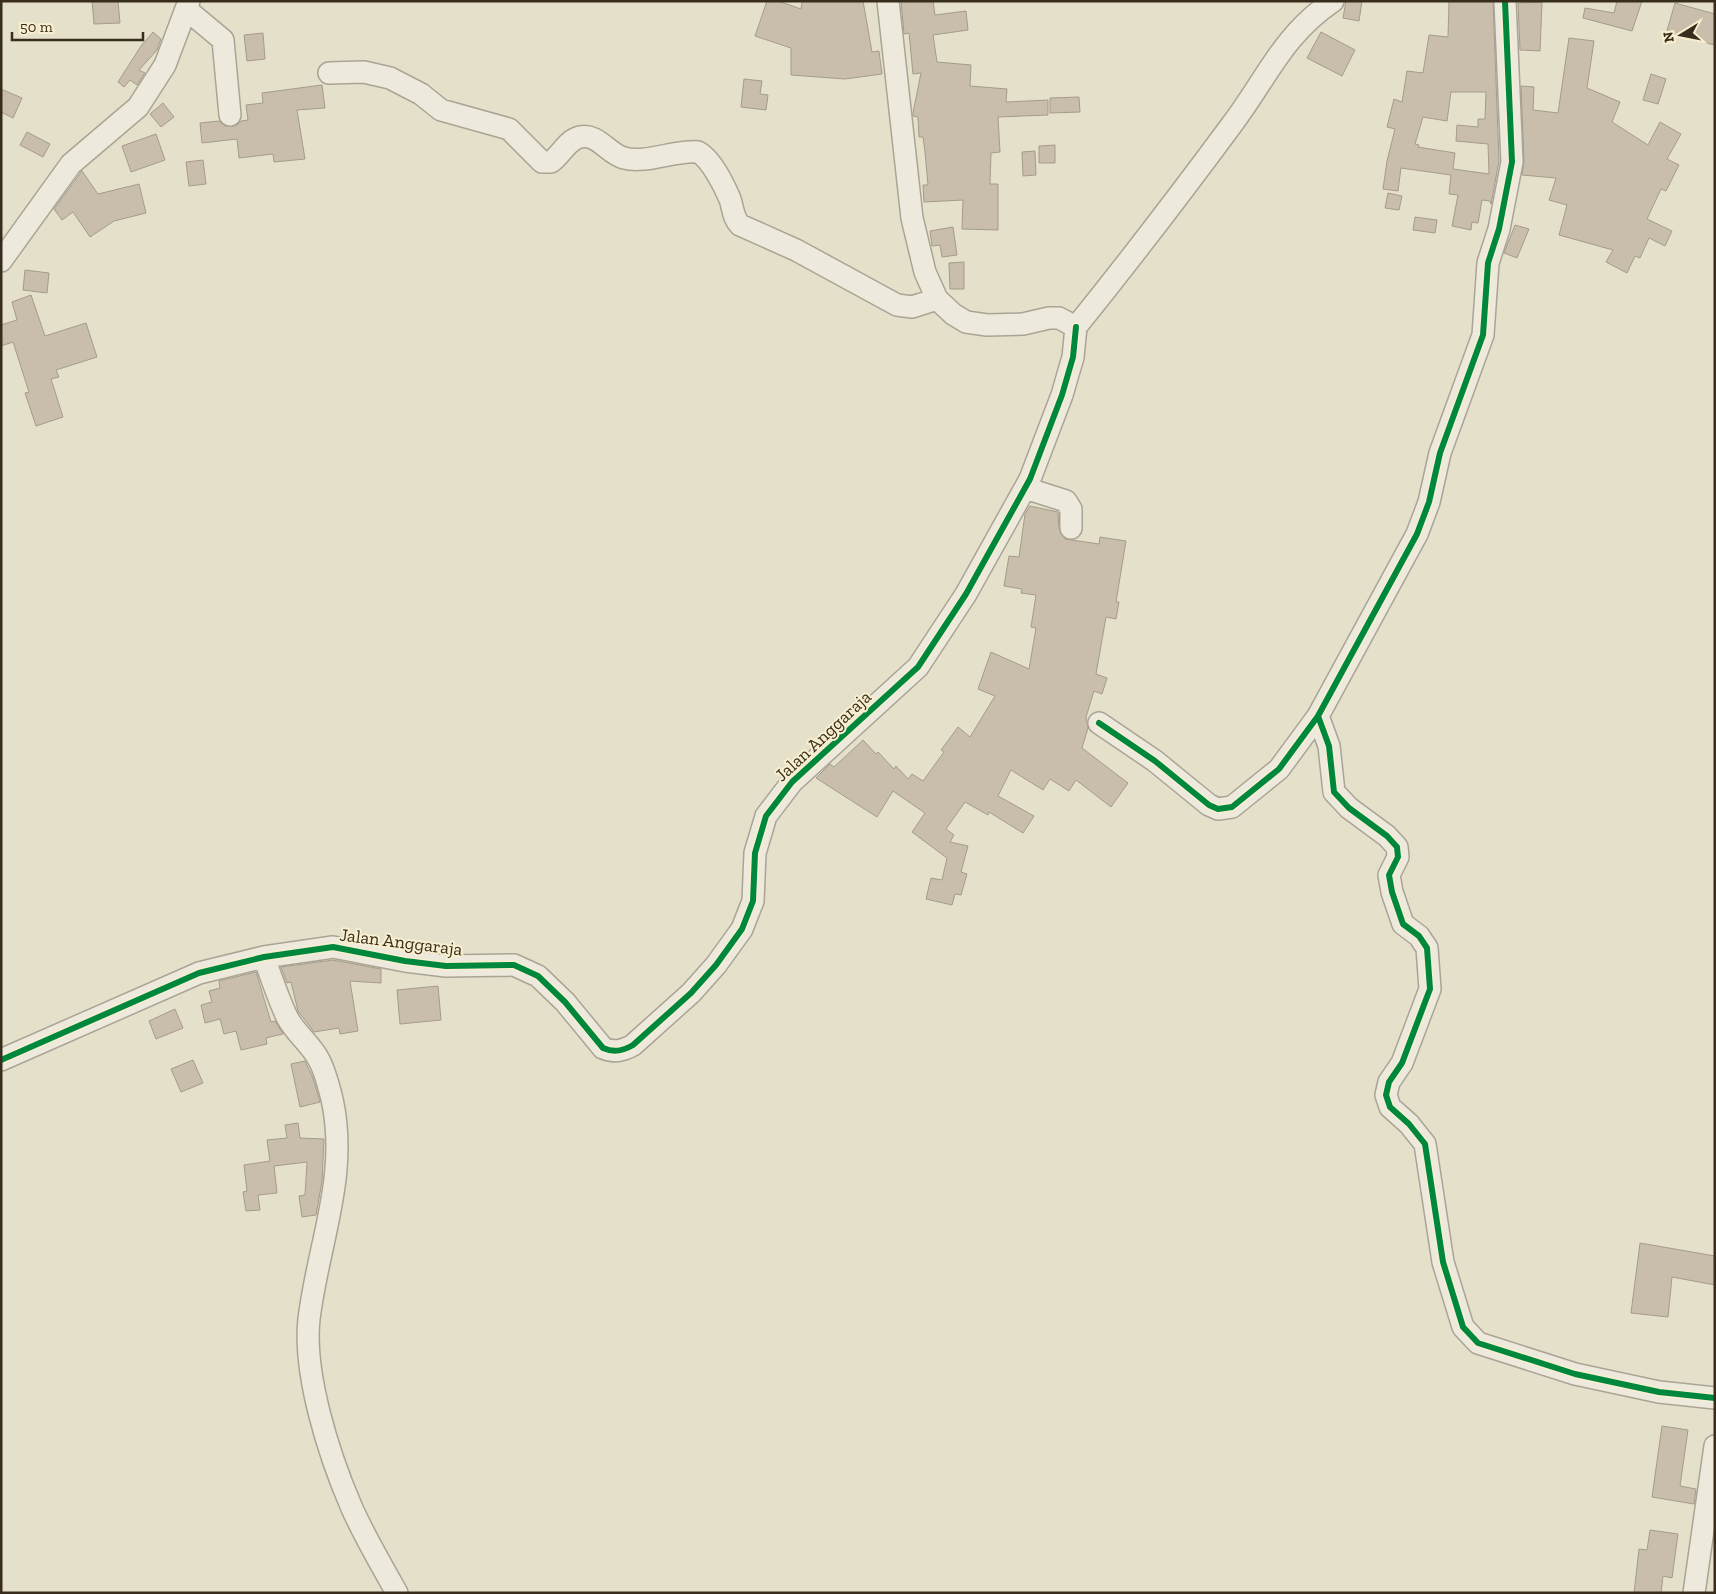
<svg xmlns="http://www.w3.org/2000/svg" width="1716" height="1594" font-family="'Zilla Slab',serif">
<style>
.building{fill:#c9beab;stroke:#a59b8a;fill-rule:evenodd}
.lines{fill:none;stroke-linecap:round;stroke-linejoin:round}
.minor-casing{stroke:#aaa494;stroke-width:24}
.minor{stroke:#ede9dc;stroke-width:21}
.cycleway-casing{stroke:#f7efcf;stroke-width:9}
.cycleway{stroke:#00873e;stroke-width:6}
.labels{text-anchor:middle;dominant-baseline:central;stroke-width:4;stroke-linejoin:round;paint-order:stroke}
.street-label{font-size:18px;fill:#382c1c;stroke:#f7efcf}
</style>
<rect width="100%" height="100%" fill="#e5e0ca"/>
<path class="building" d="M92 1H118L120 23 94 24Z
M767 1H778L801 9 802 1H863L872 52 879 51 882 74 845 79 791 75V48L755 36Z
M901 1H933L935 15 966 11 968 30 933 35 937 62 971 65 970 86 1007 89 1006 102 1048 100V115L998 117 1000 152 991 153 990 184H998V230L962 229 963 200 924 202 923 185H928L925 152 923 137H919L918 117 913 116V113L921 73 913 74 909 33 904 34Z
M1346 1H1362L1359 21 1343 18Z
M1449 1H1493L1499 161 1491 204 1490 201 1482 200 1478 223 1472 222 1471 230 1452 226 1458 195 1449 194 1451 175 1401 168 1398 191 1383 189 1387 161 1395 129 1387 127 1394 99 1402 102 1407 71 1423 73 1429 35 1448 37ZM1451 92H1486L1485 119H1478V127L1457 125 1456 141 1488 144 1489 174 1453 169 1455 153 1418 147 1419 145 1415 144 1423 117 1447 121Z
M1617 1H1642L1632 31 1583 18 1585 8 1614 13Z
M1542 2 1540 51 1520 50 1518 3Z
M1675 3 1715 14V45L1666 34Z
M153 32 161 39 157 50 139 70 145 73 137 85 130 80 124 87 118 82 141 46Z
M1321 32 1355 50 1342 76 1307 58Z
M263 33 265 59 247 61 244 35Z
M1569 38 1594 41 1587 88 1620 102 1612 122 1648 145 1660 122 1681 134 1667 159 1679 165 1666 191 1661 189 1647 219 1672 231 1665 246 1649 238 1640 258 1635 256 1627 273 1606 262 1613 250 1559 235 1567 205 1549 200 1556 178 1522 175 1524 161 1521 86 1534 87 1533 110 1558 113Z
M1651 74 1666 79 1658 104 1643 100Z
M744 79 762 81 760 94 768 95 766 110 741 107Z
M322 85 325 108 297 110 305 159 274 162 273 154 239 158 237 139 202 143 200 123 219 121 225 126 237 125 241 121 248 120 246 105 263 103 262 93Z
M1 89 22 98 13 118 1 112Z
M1079 97 1080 112 1050 113V98Z
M163 103 174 117 161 127 150 114Z
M27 132 50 144 43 157 20 145Z
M156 134 165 160 131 172 122 146Z
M1055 145V163H1039V146Z
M1035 151 1036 175 1023 176 1022 152Z
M203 160 206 184 189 186 186 162Z
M82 171 98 194 139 184 146 213 114 221 90 237 73 212 62 220 54 209Z
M1388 193 1402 196 1399 210 1385 208Z
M1415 217 1437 220 1435 233 1413 230Z
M1515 225 1529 229 1517 258 1504 253Z
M953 227 957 255 942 257 940 245 932 246 930 231Z
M964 262V289H950L949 263Z
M25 270 49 273 47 293 23 290Z
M31 295 45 336 86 323 97 357 56 370 59 377 51 379 63 417 36 426 25 393 29 392 13 342 1 346V325L17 320 12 302Z
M1030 506 1058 512 1059 528 1065 539 1099 544 1100 537 1126 541 1116 602H1119L1116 619 1106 617 1096 674 1107 678 1102 694 1094 691 1086 717 1088 728 1082 748 1128 783 1111 807 1076 780 1069 791 1050 779 1043 790 1011 770 998 796 1034 816 1023 833 989 812 988 815 965 802 946 829 954 835 950 842 968 846 961 872 967 874 961 895 955 894 952 905 926 899 931 878 942 880 947 858 912 832 925 813 893 791 877 817 816 778 830 764 834 767 863 740 876 754 878 752 894 769 896 766 908 779 912 774 923 781 944 752 941 750 958 727 970 737 995 696 978 689 991 652 1029 669 1036 628 1031 627 1036 595 1021 593 1022 589 1004 586 1009 556 1019 557 1025 514Z
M333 960 381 969V983L350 981 358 1031 340 1034 339 1028 314 1032 298 1011 291 982 287 983 281 967Z
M256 972 271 1022 275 1021 283 1034 266 1038 267 1044 241 1050 236 1031 224 1034 220 1019 205 1023 201 1005 212 1002 209 991 220 988 219 981Z
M438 986 441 1020 400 1024 397 990Z
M175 1009 183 1028 156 1039 149 1021Z
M193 1060 203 1083 181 1092 171 1069Z
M305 1061 313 1078 320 1102 300 1107 291 1064Z
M298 1123 300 1138 324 1139 322 1181 316 1215 302 1217 299 1196 305 1195 307 1162 274 1166 277 1193 258 1195 260 1210 246 1211 243 1192 247 1191 244 1165 270 1161 267 1140 287 1138 285 1125Z
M1640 1243 1715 1256V1285L1672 1277 1668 1317 1631 1313Z
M1662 1426 1688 1430 1680 1486 1696 1489 1694 1504 1652 1497Z
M1650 1530 1678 1534 1672 1578 1663 1576 1661 1593H1634L1639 1549 1647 1550Z"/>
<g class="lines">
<defs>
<path id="minor" d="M888 1 912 218 925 272 937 299 953 314 966 322 987 325 1023 324 1049 318H1059L1076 327
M187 10 223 40 230 115
M329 73 364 72 390 78 421 94 441 110 509 129 542 162H551C561 155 567 140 580 137 598 133 608 154 624 158 645 164 675 150 698 152 711 159 724 185 730 199 733 208 733 218 740 225L796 250 897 305 912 307 937 299
M1 261 71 164 138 107 165 65 189 1
M1076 327C1130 260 1182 192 1233 123 1268 76 1283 35 1333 1
M1025 488 1066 501 1071 509V528
M1318 716 1329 746 1334 792 1349 808 1387 836 1397 847 1398 857 1389 875 1392 892 1403 924 1419 936 1427 948 1430 989 1402 1063 1389 1082 1386 1095 1390 1107 1409 1124 1425 1144 1443 1262 1463 1327 1478 1343 1575 1374 1659 1392 1715 1398
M1099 723 1155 761 1209 805 1218 809 1232 807 1279 769 1318 716 1417 534 1429 502 1440 453 1483 335 1488 263 1499 229 1512 162 1505 1
M264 957C271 977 278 998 287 1017 295 1033 311 1044 319 1060 325 1071 329 1087 332 1099 349 1176 318 1244 309 1319 303 1374 329 1455 351 1506 364 1536 381 1564 397 1593
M1 1060 199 973 264 957 333 947 405 961 446 966 514 965 538 976 565 1002 603 1048C614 1053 623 1051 633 1045L691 993 716 965 742 929 753 901 755 853 766 816 792 782 918 667 966 594 1030 479 1062 395 1073 357 1076 327
M1694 1593 1715 1446"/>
</defs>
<use href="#minor" class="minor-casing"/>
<use href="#minor" class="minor"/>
<defs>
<path id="cycleway" d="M1318 716 1329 746 1334 792 1349 808 1387 836 1397 847 1398 857 1389 875 1392 892 1403 924 1419 936 1427 948 1430 989 1402 1063 1389 1082 1386 1095 1390 1107 1409 1124 1425 1144 1443 1262 1463 1327 1478 1343 1575 1374 1659 1392 1715 1398
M1099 723 1155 761 1209 805 1218 809 1232 807 1279 769 1318 716 1417 534 1429 502 1440 453 1483 335 1488 263 1499 229 1512 162 1505 1
M1 1060 199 973 264 957 333 947 405 961 446 966 514 965 538 976 565 1002 603 1048C614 1053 623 1051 633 1045L691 993 716 965 742 929 753 901 755 853 766 816 792 782 918 667 966 594 1030 479 1062 395 1073 357 1076 327"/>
</defs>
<use href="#cycleway" class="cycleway-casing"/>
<use href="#cycleway" class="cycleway"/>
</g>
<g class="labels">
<g class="street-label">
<text transform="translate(823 736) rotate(-43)">Jalan Anggaraja</text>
<text transform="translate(401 942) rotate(7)">Jalan Anggaraja</text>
</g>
</g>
<rect width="1716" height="1594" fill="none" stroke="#382c1c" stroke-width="5"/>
<g transform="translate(1681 35) rotate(260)" stroke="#f7efcf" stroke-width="4" paint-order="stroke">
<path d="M0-4L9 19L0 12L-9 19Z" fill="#382c1c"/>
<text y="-8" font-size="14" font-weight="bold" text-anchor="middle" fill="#382c1c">N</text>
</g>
<path d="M12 32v8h131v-8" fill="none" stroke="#382c1c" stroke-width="2.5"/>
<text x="20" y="32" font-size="15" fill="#382c1c" stroke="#f7efcf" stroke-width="4" paint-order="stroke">50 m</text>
</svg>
